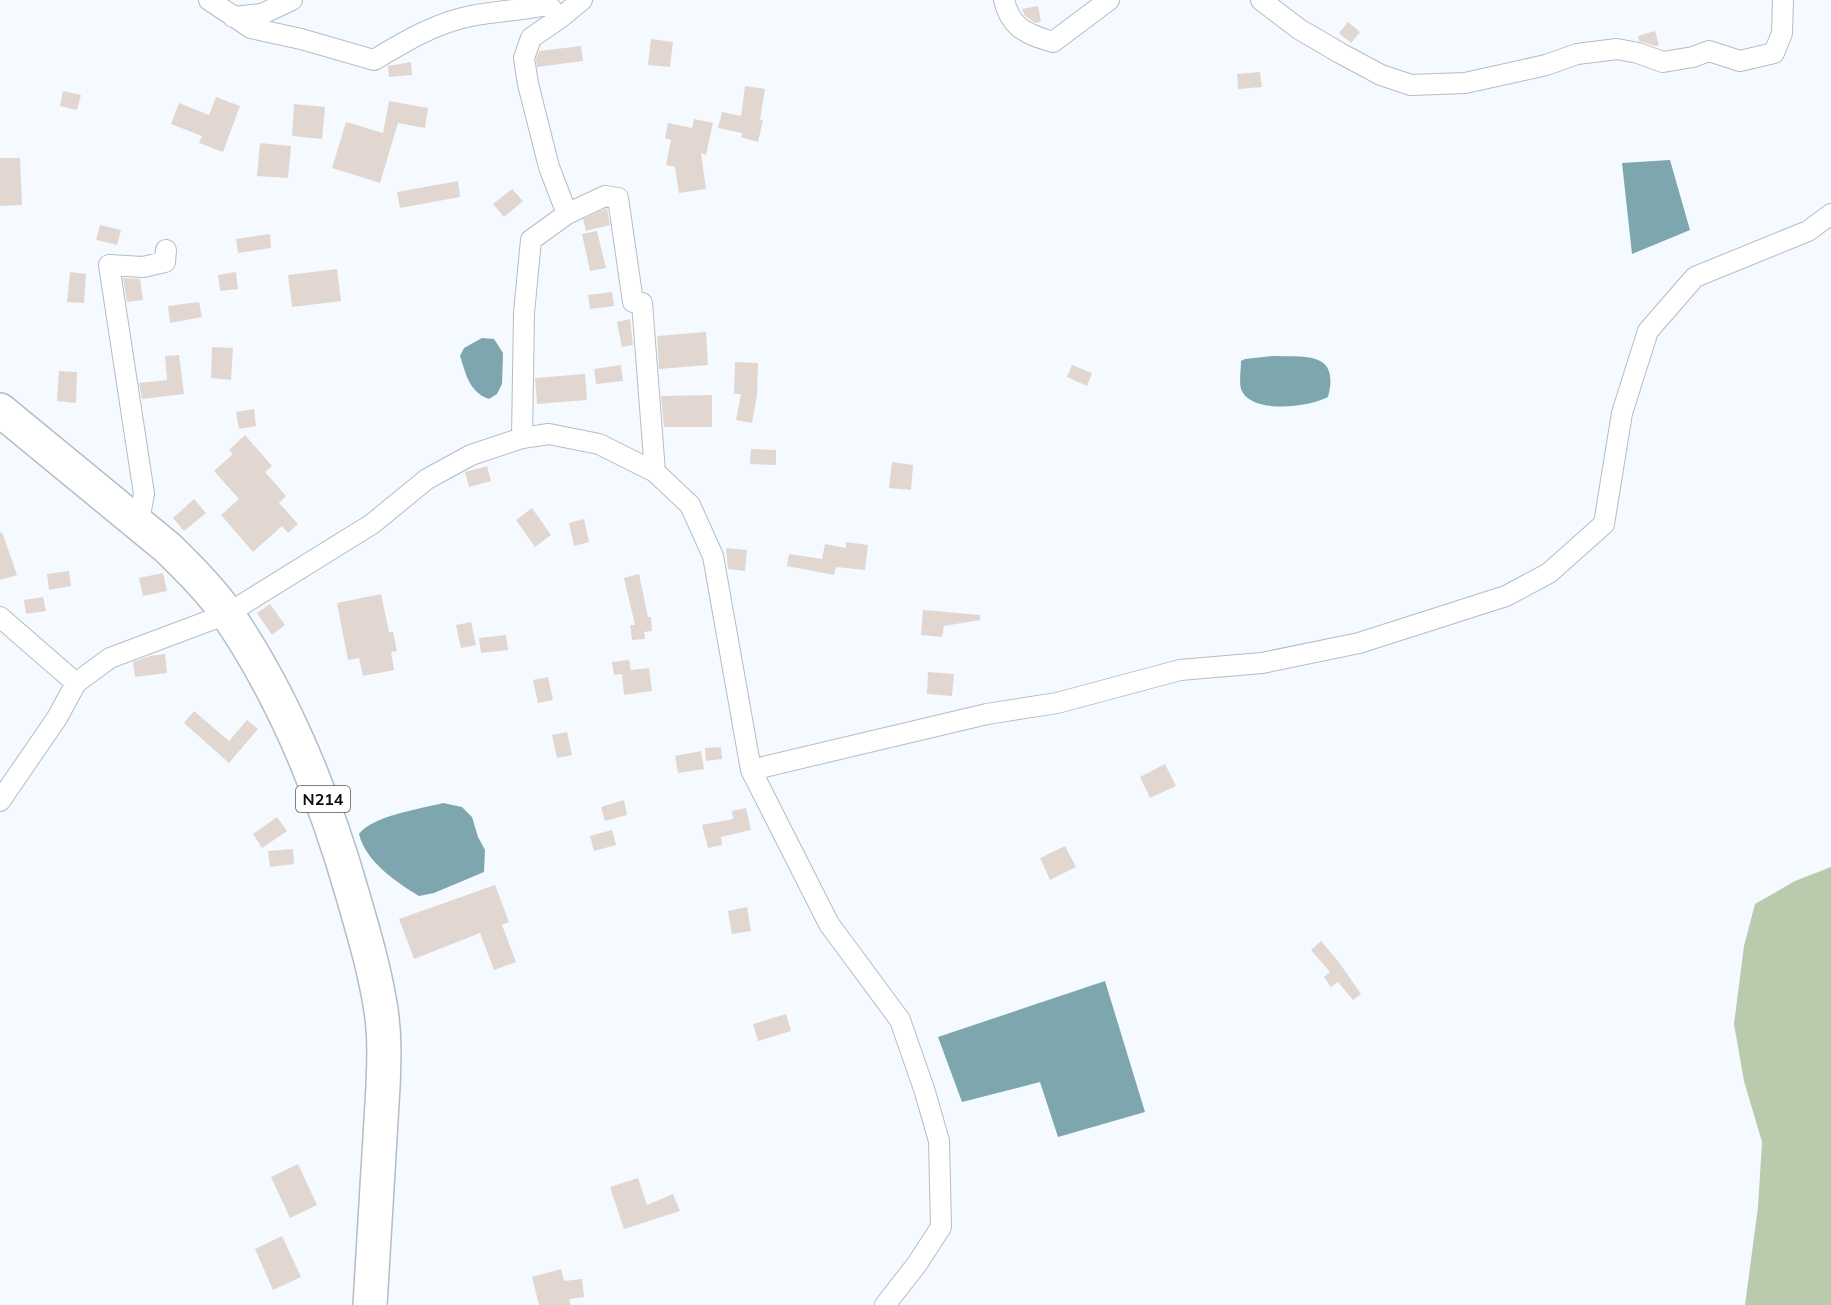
<svg xmlns="http://www.w3.org/2000/svg" width="1831" height="1305" font-family="Mulish,sans-serif">
<style>
.forest{fill:#bacaac}
.water{fill:#7ea6ae}
.building{fill:#e2d7d0}
.lines{fill:none;stroke-linecap:round;stroke-linejoin:round}
.street-casing{stroke:#b4bdc5;stroke-width:22}
.highway-casing{stroke:#b4bdc5;stroke-width:36}
.street{stroke:#fff;stroke-width:20}
.highway{stroke:#fff;stroke-width:33}
.labels{text-anchor:middle;dominant-baseline:central;stroke-width:5;stroke-linejoin:round;paint-order:stroke}
.shield{fill:#fff;stroke:#545658;stroke-width:1.5}
.shield-label{font-size:16px;font-weight:bold;fill:#0a0d10}
</style>
<rect width="100%" height="100%" fill="#f4faff"/>
<path class="forest" d="M1831 867V1305H1745L1758 1207 1762 1142 1744 1081 1734 1024 1744 946 1755 904 1795 881Z"/>
<path class="water" d="M1670 160 1690 230 1632 254 1622 163Z
M482 338 494 339 503 353 502 384 497 394 489 399C469 392 466 374 460 356L464 348Z
M1272 356C1306 357 1340 351 1328 397 1310 407 1250 415 1241 389 1239 381 1241 370 1241 361L1245 359Z
M443 803 462 807 472 817 478 837 485 850 484 872 434 893 419 896C396 882 366 862 359 834 372 816 420 809 443 803Z
M1105 981 1145 1112 1058 1137 1040 1082 962 1102 938 1037Z"/>
<path class="building" d="M1038 6 1041 22 1035 23 1025 16 1022 9Z
M1348 22 1360 32 1351 43 1339 33Z
M1655 31 1659 45 1655 46 1639 41 1638 36Z
M651 39 673 42 670 67 648 65Z
M581 46 583 61 537 67 536 59 539 51Z
M411 62 412 75 389 77 388 66Z
M1260 72 1262 87 1238 89 1237 74Z
M745 86 765 89 760 120H763L758 142 741 137 742 133 718 128 722 112 741 116Z
M63 91 81 95 77 110 60 106Z
M216 97 240 106 223 152 199 143 202 136 171 124 179 103 209 115Z
M389 101 428 108 425 128 398 123 380 183 332 168 346 122 383 133Z
M294 104 325 107 322 139 292 136Z
M694 119 713 123 706 155 701 153 706 189 679 193 675 167 666 165 671 140 665 138 668 123 692 128Z
M260 143 291 146 288 178 257 176Z
M0 158H20L22 205 0 206Z
M458 181 460 197 400 208 397 192Z
M512 189 523 201 504 217 493 204Z
M607 208 610 225 586 231 583 219Z
M100 225 121 230 117 245 96 240Z
M597 231 606 268 590 271 582 234Z
M270 234 271 248 238 253 236 239Z
M337 269 341 301 292 307 288 275Z
M70 272 86 274 84 303 67 302Z
M236 272 238 289 220 291 218 275Z
M123 278 140 279 143 300 127 302Z
M612 292 614 306 590 309 588 295Z
M199 302 202 317 170 323 168 306Z
M630 319 633 345 622 347 617 322Z
M706 332 708 365 659 369 657 336Z
M212 347 233 348 231 380 211 378Z
M179 355 184 394 142 399 139 383 167 380 165 356Z
M735 362 758 363 757 395 752 423 736 420 741 394H734Z
M621 365 623 381 596 384 594 369Z
M1072 365 1092 373 1087 386 1067 377Z
M59 371 77 372 76 403 57 401Z
M585 374 587 400 537 404 535 378Z
M712 395V427H664L661 396Z
M254 409 256 426 239 429 236 412Z
M245 435 272 466 265 472 286 496 279 503 298 524 288 533 282 526 253 552 221 515 239 499 214 471 233 454 229 450Z
M751 449 776 450V465L750 464Z
M892 462 913 465 911 490 889 488Z
M487 466 491 481 469 487 465 472Z
M194 499 206 513 184 531 173 518Z
M532 508 551 535 535 547 516 520Z
M584 519 589 542 574 546 569 523Z
M2 532 17 575 0 580V533Z
M846 542 868 545 865 570 836 567 834 575 787 566 789 554 822 559 825 544 846 548Z
M726 548 747 550 745 571 728 569Z
M69 571 71 586 49 590 47 574Z
M163 573 167 591 143 596 139 578Z
M639 574 648 617H651L652 631 644 632 645 639 632 640 630 625H635L624 578Z
M381 594 389 632H393L397 651 391 652 394 670 363 676 359 658 348 660 337 603Z
M43 597 46 611 26 614 24 600Z
M270 604 285 625 272 635 257 613Z
M923 610 980 615V620L944 626 942 637 921 635Z
M471 622 476 645 461 648 456 625Z
M506 635 508 650 481 653 479 638Z
M165 654 167 673 135 677 133 662 150 656Z
M629 660 631 670 649 668 652 691 624 695 622 674 614 675 612 662Z
M928 672 954 674 952 696 927 694Z
M548 677 553 700 538 703 533 680Z
M194 711 229 741 247 720 258 729 229 763 184 723Z
M567 732 572 755 557 758 552 735Z
M721 747 722 759 706 761 705 748Z
M701 751 704 769 678 773 675 756Z
M1165 764 1176 786 1150 798 1140 777Z
M624 800 627 815 605 821 601 807Z
M746 808 751 830 721 837 722 845 708 848 702 825 733 819 732 811Z
M277 817 287 831 262 848 253 834Z
M612 830 616 845 594 851 590 836Z
M1065 846 1076 867 1050 880 1040 858Z
M293 849 294 864 270 867 268 851Z
M495 885 509 922 502 925 516 962 494 970 480 933 414 959 399 919Z
M747 907 751 931 732 934 728 911Z
M1321 941 1338 961 1361 994 1353 1000 1338 982 1331 987 1324 977 1330 972 1311 950Z
M786 1014 791 1031 758 1041 753 1024Z
M298 1164 317 1205 290 1218 271 1177Z
M638 1178 647 1205 673 1194 680 1211 624 1229 610 1187Z
M282 1236 301 1277 273 1290 255 1249Z
M561 1269 564 1281 582 1279 584 1297 569 1299 571 1305H539L532 1277Z"/>
<g class="lines">
<defs>
<path id="street" d="M209 0 251 28 301 39 374 60C404 42 435 23 471 16 496 11 523 10 548 5L560 18 582 0
M1004 0C1011 29 1027 34 1053 42L1109 0
M1261 0 1299 29 1340 53 1381 75 1411 85 1465 83 1546 65 1577 54 1617 49 1638 53 1663 62 1693 57 1709 51 1740 61 1774 53 1782 33 1783 0
M233 17 262 14 292 0
M560 18 531 38 524 58 528 84 549 167 567 214
M522 438 524 313 531 240 567 214 605 196 618 198 633 302 642 303 655 472
M138 526 144 494 109 265 143 267 165 262 166 250
M0 617 76 683
M751 770 987 714 1057 703 1180 670 1262 663 1359 643 1506 596 1549 573 1604 524 1622 413 1648 331 1695 277 1808 231 1831 214
M0 801 57 718 76 683 110 658 227 614 372 524 427 479 471 455 522 438 549 434 599 444 655 472 690 505 713 556 751 770 829 924 900 1020 925 1092 939 1141 941 1227 917 1264 885 1305"/>
<path id="highway" d="M0 410 168 548C189 569 211 590 228 615 286 700 325 798 353 896 364 934 375 971 381 1010 385 1036 384 1062 383 1087L370 1305"/>
</defs>
<use href="#street" class="street-casing"/>
<use href="#highway" class="highway-casing"/>
<use href="#street" class="street"/>
<use href="#highway" class="highway"/>
</g>
<g class="labels">
<rect class="shield" x="296" y="786" width="54" height="26" rx="4.5"/>
<g class="shield-label">
<text x="323" y="799">N214</text>
</g>
</g>
</svg>
